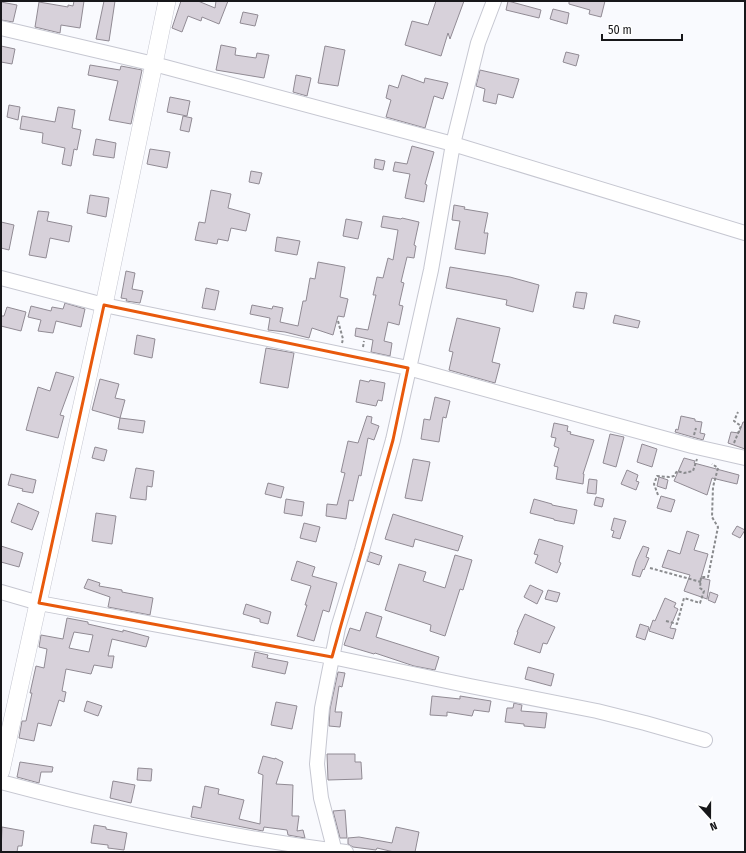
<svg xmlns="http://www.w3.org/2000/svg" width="746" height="853" font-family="'Fira Sans Condensed',sans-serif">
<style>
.building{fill:#d7d1da;stroke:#918b94;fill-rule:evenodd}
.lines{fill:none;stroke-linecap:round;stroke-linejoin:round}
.minor-casing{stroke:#c6c7d1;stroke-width:16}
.major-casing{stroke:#c6c7d1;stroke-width:18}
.path{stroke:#8a8b8e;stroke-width:2;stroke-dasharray:3 2;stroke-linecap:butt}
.minor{stroke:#fff;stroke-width:14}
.major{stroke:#fff;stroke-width:17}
.marked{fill:none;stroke:#e8590c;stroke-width:3;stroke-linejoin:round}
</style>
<rect width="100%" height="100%" fill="#f9fafe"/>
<path class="building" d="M74 1H84L80 28 61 25 60 33 35 27 39 2 68 7V5L73 6Z
M104 1H115L109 41 96 39Z
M181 1H198L215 8 216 1H228L219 24 202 17 201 21 188 16 182 32 172 28Z
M436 1H464L450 39 448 33 441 56 405 45 412 21 428 25Z
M508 1 541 10 539 18 506 10Z
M569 1H605L601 17 589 14 590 10 569 4Z
M1 2 17 5 13 22 1 20Z
M553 9 569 13 567 24 550 19Z
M243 12 258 15 255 26 240 23Z
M221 45 236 48 235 55 256 58 257 53 269 55 264 78 216 70Z
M1 46 15 49 12 64 1 62Z
M325 46 345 50 338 86 318 83Z
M566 52 579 55 576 66 563 62Z
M90 65 120 70 121 66 142 70 131 124 109 120 118 81 88 75Z
M480 70 519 79 513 98 498 94 496 104 483 101 485 89 476 86Z
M296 75 311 78 307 96 293 92Z
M402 75 424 83 425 78 448 83 443 99 434 96 425 128 386 117 391 100 386 98 389 85 398 88Z
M170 97 190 101 187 116 167 112Z
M9 105 20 107 18 120 7 117Z
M58 107 75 110 72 128 81 130 77 150 74 149 71 166 62 164 65 148 42 143 43 133 20 129 22 116 55 122Z
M183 116 192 118 189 132 180 130Z
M96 139 116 143 114 158 93 155Z
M412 146 434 152 425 184 427 185 424 202 405 198 410 174 393 171 395 162 407 164Z
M150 149 170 152 167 168 147 164Z
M375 159 385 161 383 170 374 168Z
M251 171 262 173 259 184 249 182Z
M211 190 231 194 228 208 250 214 246 231 231 228 228 241 218 239 217 244 195 240 199 222 205 223Z
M90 195 109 198 106 217 87 213Z
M454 205 465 207 464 209 488 213 484 233H488L485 254 455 249 460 221 452 220Z
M38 211 49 212 47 221 72 226 69 242 50 238 46 258 29 255Z
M383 216 401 219 402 218 419 222 414 245 416 246 414 258 407 257 401 282 404 283 399 305 403 306 399 325 388 322 384 341 392 343 390 356 371 352 373 340 355 336 356 328 368 330 376 295H373L377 277 383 278 388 258 393 260 398 230 381 227Z
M346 219 362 222 358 239 343 236Z
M1 222 14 225 9 250 1 248Z
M277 237 300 241 297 255 275 251Z
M318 262 345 267 340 297 348 299 344 317 338 316 333 335 312 328 309 338 285 332 268 330 270 318 250 314 252 305 272 309 273 306 283 308 280 322 298 326 303 301H306L310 278 315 279Z
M450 267 510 277 539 285 533 312 506 305 507 300 446 288Z
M126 271 135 273 132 289 143 291 140 303 126 301 127 299 121 298Z
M206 288 219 291 215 310 202 308Z
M576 292 587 293 584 309 573 307Z
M65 303 85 309 81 327 56 321 53 333 38 331 41 320 28 317 31 306 51 311 52 307 63 309Z
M7 307 26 312 21 331 1 326V316H4Z
M615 315 640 321 638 328 613 323Z
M457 318 500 328 492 362 500 364 495 383 449 370 453 352 449 351Z
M137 335 155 339 152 358 134 354Z
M266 348 294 353 288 388 260 383Z
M56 372 74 377 60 415 64 416 58 438 26 430 38 387 50 391Z
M100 379 119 384 115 398 125 400 120 418 92 410Z
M360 380 369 382 370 380 385 383 382 401 378 400 376 406 356 402Z
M435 397 450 401 446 418 443 417 439 442 421 439 424 419 430 420Z
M367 416 372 417 371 423 379 426 374 440 368 438 361 476 359 475 353 501 349 500 346 519 326 516 327 504 337 505 345 473 341 472 348 441 358 443Z
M681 416 695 419V421L702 422 700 433 705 434 703 440 675 432 676 429 678 430Z
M120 418 145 421 143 433 118 429Z
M743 422H745V449L728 443 731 432 739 433Z
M554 423 568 426 567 431 571 432 570 434 594 440 583 474H584L583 484 556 479 558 467 554 466 559 448 554 446 556 438 551 437Z
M610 434 624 437 616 467 603 463Z
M642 444 657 449 652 467 637 462Z
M95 447 107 450 104 461 92 458Z
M684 458 695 461 694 463 739 475 737 484 712 478 707 495 674 481Z
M413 459 430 462 422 501 405 498Z
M136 468 154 471 152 487 147 486 146 500 130 498Z
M627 470 638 475 636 481 639 482 636 490 621 484Z
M11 474 36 480 33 493 22 491 23 489 8 485Z
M659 477 668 480 666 489 657 486Z
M589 479 597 480 596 494 587 493Z
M268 483 284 487 281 498 265 494Z
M661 496 675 500 671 512 657 508Z
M596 497 604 499 602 507 594 505Z
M286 499 304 502 302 516 284 513Z
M534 499 552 504V505L577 510 574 524 554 520V519L530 513Z
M18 503 39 512 32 530 11 522Z
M96 513 116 516 112 544 92 541Z
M393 514 463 536 458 551 415 539 413 547 385 539Z
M614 518 626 521 620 539 612 537 614 531 611 530Z
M304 523 320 527 316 542 300 538Z
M737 526 745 530 740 538 732 534Z
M687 531 699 535 694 550 708 554 701 578 710 580 707 599 684 591 690 575 662 567 668 550 680 554Z
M539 539 563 546 559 562 561 563 557 573 535 563 538 555 534 554Z
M1 546 23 553 19 567 1 562Z
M643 546 649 548 646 557 649 558 644 570 643 569 640 577 632 575 636 561Z
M370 552 382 556 379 565 367 561Z
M455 555 472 560 463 590 460 589 445 636 430 631 431 625 385 610 399 564 426 572 423 581 445 588Z
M297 561 315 567 312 576 337 583 329 612 323 610 314 641 297 636 307 605H305L311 586 291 580Z
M88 579 100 583 99 586 122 590V592L153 598 150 615 108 607 110 597 84 588Z
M530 585 543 591 537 604 524 597Z
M548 590 560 593 557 602 545 599Z
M710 592 718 595 715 603 708 600Z
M665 598 676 603 674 607 678 609 670 628 676 629 673 639 649 631 653 620 655 621Z
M246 604 271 612 268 624 260 622V619L243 614Z
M366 612 382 617 376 637 439 657 435 670 414 666 375 653 374 654 344 645 350 628 360 631Z
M525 614 555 627 547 644 543 643 540 653 514 644 518 632H517Z
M67 618 88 622V624L123 632V630L149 637 146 647 112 639 108 656H114L112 668 94 665 91 674 66 669 62 691 66 692 64 702 59 700 51 726 38 723 34 741 19 738 22 721H26L32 693H30L36 666 44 668 47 649 39 647 41 635 63 639ZM74 632 93 635 89 652 69 648Z
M640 624 649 627 645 640 636 637Z
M255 652 268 655 267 658 288 662 285 674 252 667Z
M528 667 554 674 551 686 525 679Z
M338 672 345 673 342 687 339 686 335 712H342L340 727 329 726 330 709Z
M432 696 460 699V696L491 701 489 712 474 710 472 716 447 712V716L430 715Z
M87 701 102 706 98 716 84 711Z
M276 702 297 706 292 729 271 725Z
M514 703 522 705 521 711 547 713 545 728 524 726V724L505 722 507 708H513Z
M327 754H355V762H361L362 779 328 780Z
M263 756 275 759V758L283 762 276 784 293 785 292 816H299L297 831 303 830 305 838 288 835 287 830 264 827 263 831 191 817 193 806 201 808 205 786 219 789 218 794 244 800 239 819 260 824 263 775 258 773Z
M20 762 53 767 52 772H41L39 783 17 777Z
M138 768 152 769 151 781 137 780Z
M113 781 135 785 131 803 110 798Z
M345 810 347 838H340L333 811Z
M94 825 106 827V829L127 833 124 850 108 848V845L91 843Z
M2 827 24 831 22 846H18L17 852H1Z
M396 827 419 832 415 852H394L377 848 376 850 353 847 348 844V838L359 837 392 843Z"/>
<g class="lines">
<defs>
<path id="minor" d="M1 28 154 64 453 144 745 233
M1 278 104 305 408 368 692 446 745 458
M1 592 39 603 332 657 470 686 597 711 645 723 705 740
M1 782C114 812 230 838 346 852
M335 852 321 798 317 764 322 708 338 628 362 550 393 440 431 270 453 144 478 43 494 1"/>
<path id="major" d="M1 771 104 305 167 1"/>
</defs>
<use href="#minor" class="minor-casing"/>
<use href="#major" class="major-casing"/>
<path class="path" d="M338 321 343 339 342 343
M363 347 364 341
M694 435 696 428
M734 443 741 426 734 421 738 412
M658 495 654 484 657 476 669 477 674 476 677 471 684 473 693 471 697 459
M650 568 701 582
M666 621 677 624 684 598 700 603 704 591 700 588 701 577H708L718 527 712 517 713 487 718 468 712 464"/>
<use href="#minor" class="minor"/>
<use href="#major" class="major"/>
</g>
<path class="marked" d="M104 305 408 368 393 440 332 657 39 603Z"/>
<rect width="746" height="853" fill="none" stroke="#17171a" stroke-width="4"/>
<g transform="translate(710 817) rotate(159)" stroke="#ffffff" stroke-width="3" paint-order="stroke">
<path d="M0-3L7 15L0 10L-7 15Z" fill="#17171a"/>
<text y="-6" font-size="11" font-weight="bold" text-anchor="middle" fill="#17171a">N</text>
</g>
<path d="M602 34v6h80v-6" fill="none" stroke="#17171a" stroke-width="2"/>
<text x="608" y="34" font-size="12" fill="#17171a" stroke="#ffffff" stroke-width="3" paint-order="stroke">50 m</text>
</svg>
